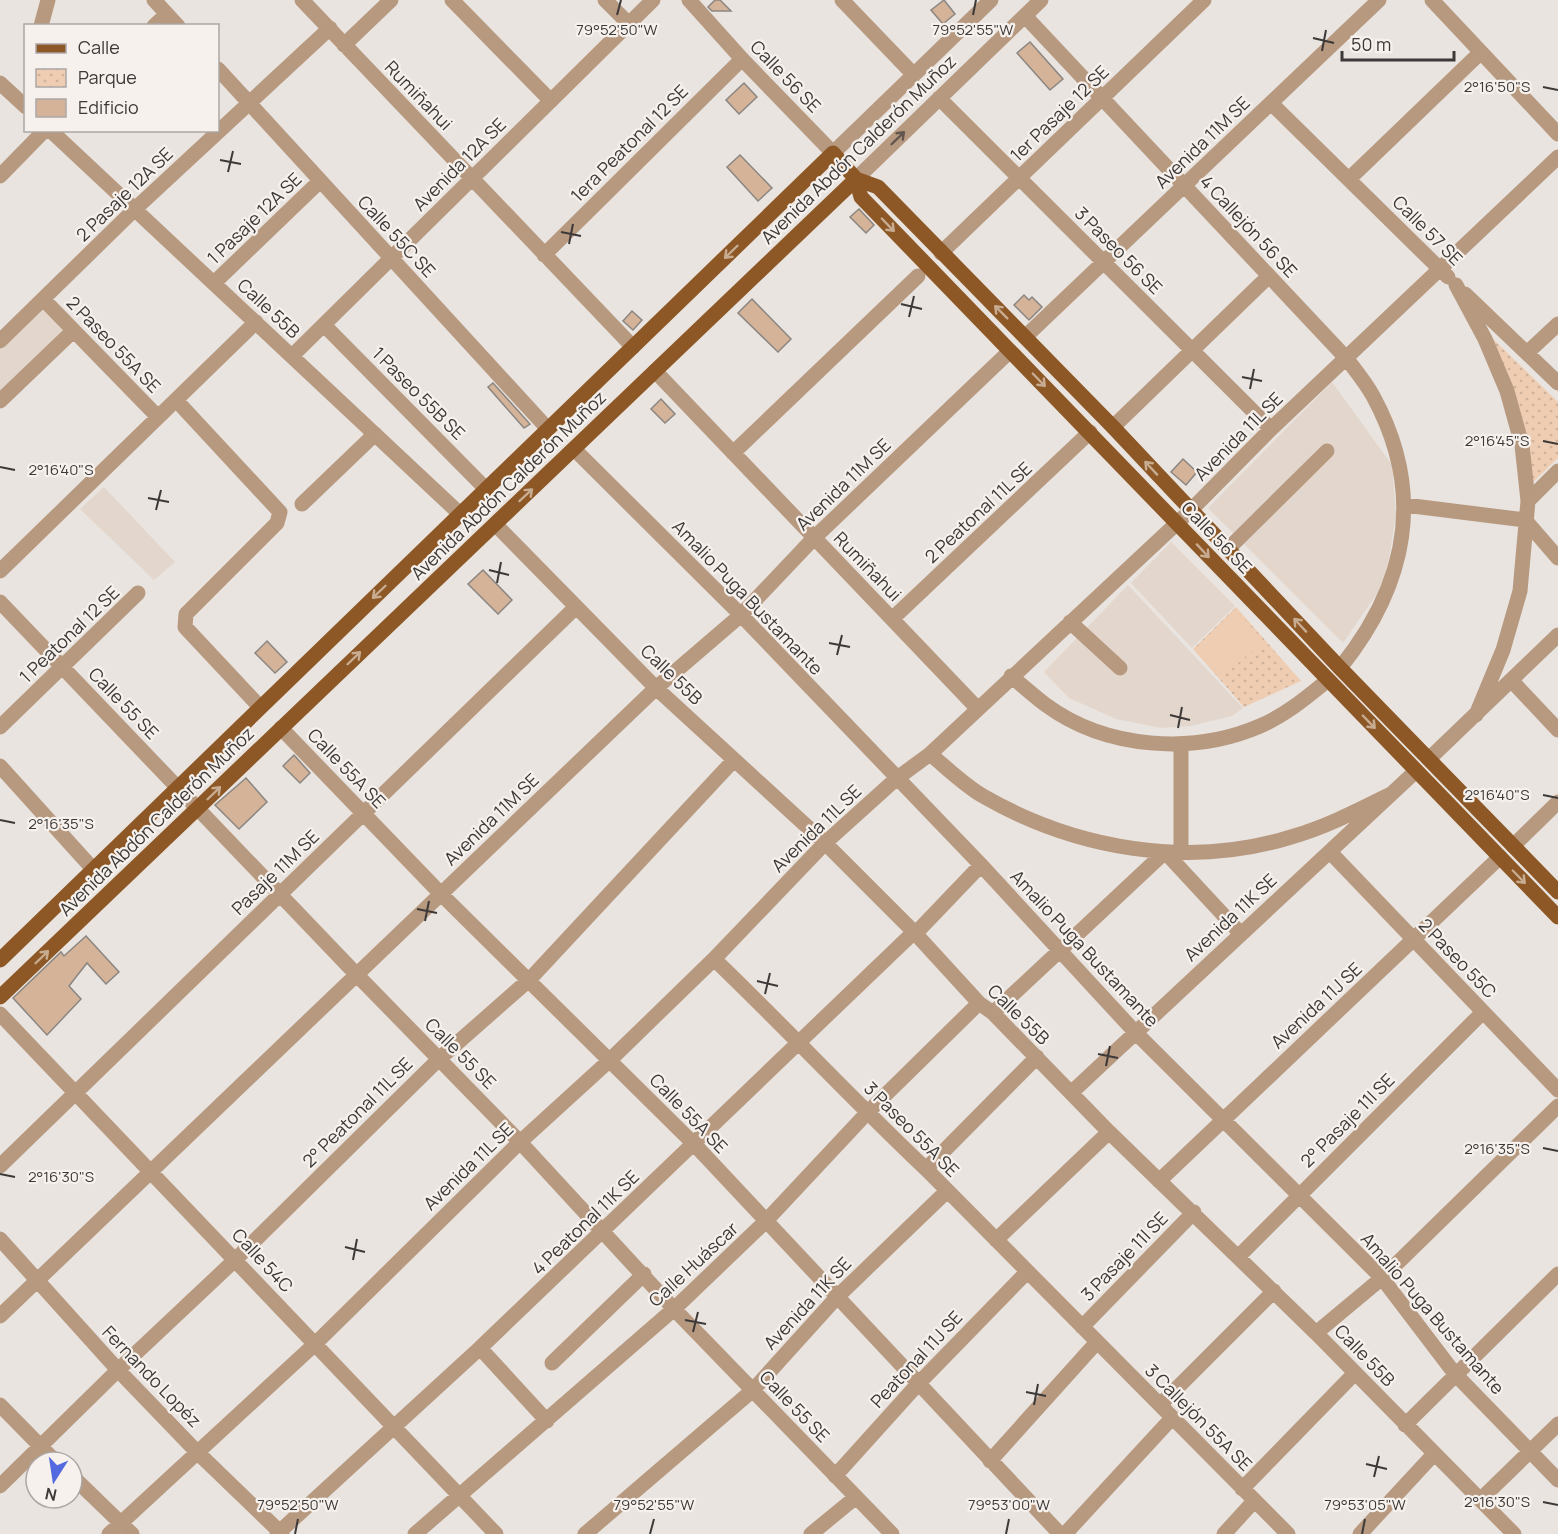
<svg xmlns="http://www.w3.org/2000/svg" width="1558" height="1534" font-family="Manrope,sans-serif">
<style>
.built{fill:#e3d7cd}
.park{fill:url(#park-dots)}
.garden{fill:#efcdb2}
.building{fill:#d4b398;stroke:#8b8682;stroke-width:1.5}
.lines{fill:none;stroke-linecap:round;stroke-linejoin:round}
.minor{stroke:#b79980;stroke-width:15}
.major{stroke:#8d5825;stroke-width:15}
.oneway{stroke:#61564e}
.oneway2{stroke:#c7ac92}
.ticks{fill:none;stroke:#3c3938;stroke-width:2}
.labels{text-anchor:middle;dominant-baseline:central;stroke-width:4.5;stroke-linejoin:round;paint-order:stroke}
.street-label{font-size:18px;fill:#3c3938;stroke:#f6f1ec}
.ticks-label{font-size:15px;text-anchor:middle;fill:#3c3938;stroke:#f6f1ec;stroke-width:4.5;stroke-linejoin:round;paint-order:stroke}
</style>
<defs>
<pattern id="park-dots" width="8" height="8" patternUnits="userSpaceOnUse" patternTransform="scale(1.5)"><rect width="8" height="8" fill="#efcdb2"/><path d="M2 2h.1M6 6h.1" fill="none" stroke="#ceb19a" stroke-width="1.8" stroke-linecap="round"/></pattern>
</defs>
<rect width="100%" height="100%" fill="#e9e4df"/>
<path class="built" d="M42 309 66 334 0 395V347Z
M1332 382 1392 465 1396 515 1385 582 1343 643 1208 508Z
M104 487 175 562 154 580 80 509Z
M1171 542 1235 606 1192 648 1131 583Z
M1128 585 1243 708 1232 716 1191 726 1161 728 1116 719 1069 698 1044 672Z"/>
<path class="park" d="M1490 336 1558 402V458L1530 485Z
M1236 607 1301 681 1244 707 1193 649Z"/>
<path class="garden" d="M1236 610 1264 641 1221 678 1196 650Z"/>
<path class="building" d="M715 0H720L731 11H712L708 7Z
M944 0 955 14 943 24 931 10Z
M1030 42 1063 79 1050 90 1017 53Z
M744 83 757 97 739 114 726 100Z
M740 155 772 188 758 201 727 167Z
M859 209 874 225 866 233 850 217Z
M1024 295 1029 300 1032 297 1042 307 1029 320 1014 305Z
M752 299 791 339 778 352 738 313Z
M632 311 642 320 633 330 623 321Z
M493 383 530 424 524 428 488 387Z
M661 399 675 414 665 423 651 409Z
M1183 459 1197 472 1186 485 1171 472Z
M483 570 512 600 498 614 468 584Z
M267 641 287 662 275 673 255 653Z
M294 755 310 773 300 783 283 766Z
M246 778 267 802 239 829 215 805Z
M86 936 119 972 106 984 87 963 69 986 81 999 47 1035 13 998 61 952 64 956Z"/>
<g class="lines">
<path class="minor" d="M154 0 178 26
M302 0 633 347
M452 0 551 101
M605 0 629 24
M689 0 742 59 833 153 991 0
M842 0 914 75
M1432 0 1558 134
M1025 16 1347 359C1356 371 1366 383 1373 396 1426 493 1407 585 1340 668
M41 26 48 0
M154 26 167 14
M344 45 391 0
M218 69 548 429
M0 83 26 107
M939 98 1271 429
M1271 103 1448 277
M50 130 460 514
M0 176 45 130
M856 179 1041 0
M1349 179 1481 52
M941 253 1204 0
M544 255 742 59
M214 283 320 181
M1456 285 1485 339 1507 391 1522 445 1528 501 1520 591 1503 650 1476 715
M1465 294 1558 383
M43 299 157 416
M324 325 486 489
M1025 337 1379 0
M0 341 135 209 330 28
M1528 352 1558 324
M292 356 653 0
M655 371 978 709
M176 400 280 512 277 523 186 614 185 627 260 707
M0 401 72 332
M1113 427 1269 276
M574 449 741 615 981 865 1135 1032 1382 1278 1455 1374 1558 1480
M733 453 918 276
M1528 501 1558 471
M302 504 375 434
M1405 505 1525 520 1558 558
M495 524 656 688 825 843 914 932 979 1003 993 1013 1109 1132 1316 1333 1514 1534
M1228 549 1327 451
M0 571 256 322
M0 602 356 974 520 1142 674 1309 892 1534
M892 619 1090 432
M1070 622 1120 668
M1011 676C1023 686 1034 696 1046 705 1106 749 1193 755 1260 726 1286 715 1307 697 1328 680
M1511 680 1558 730
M0 727 138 593
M281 728 441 894 695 1145 1060 1534
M1181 744V853
M930 754C947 768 964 785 983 796 1075 849 1189 869 1291 837 1326 827 1359 810 1391 794
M1429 759 1558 635
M0 766 93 869
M1513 846 1558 802
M1330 852 1558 1090
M915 934 981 865
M714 959C786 1028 854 1101 926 1169L1288 1534
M993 1013 1165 852 1241 934
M0 1014 496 1534
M1072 1092 1416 771
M0 1166 576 607
M926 1169 1037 1057
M1159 1181 1500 857
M0 1239 118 1370 196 1451 282 1534
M996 1240 1109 1132
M1239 1256 1483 1012
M0 1316 656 688 741 615 814 538 1010 351
M1082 1327 1194 1212
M1316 1333 1382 1278 1558 1106
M480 1348 547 1421
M552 1363 644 1274
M0 1405 56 1462
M1160 1405 1274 1291
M1405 1425 1558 1274
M990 1461 1097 1342
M72 1476 132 1534
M835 1476 918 1384 1027 1272
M0 1486 118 1370 236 1259 439 1059 530 979 734 760
M1242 1489 1355 1373
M1480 1500 1558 1424
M109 1534 315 1344 520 1142 610 1060 714 959 825 843 896 779 930 754 1191 510 1271 429 1558 157
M277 1534 480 1348 914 932
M415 1534 674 1309 765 1222 867 1113 979 1003
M585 1534 753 1390 838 1296 947 1191
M811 1534 856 1497
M1065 1534 1172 1418
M1224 1534 1254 1501
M1360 1534 1434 1454"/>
<path class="major" d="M856 179 878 187 1113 427 1340 668 1558 892
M0 960 833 153 856 179 861 197 1558 917
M0 997 856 179"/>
</g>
<defs><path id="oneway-shaft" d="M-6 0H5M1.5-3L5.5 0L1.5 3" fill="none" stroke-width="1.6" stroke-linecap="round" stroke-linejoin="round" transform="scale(1.5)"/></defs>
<use class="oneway" href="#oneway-shaft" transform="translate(898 138) rotate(-44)"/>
<g class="oneway2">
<use href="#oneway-shaft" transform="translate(888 225) rotate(46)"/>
<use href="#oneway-shaft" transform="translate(731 252) rotate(136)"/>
<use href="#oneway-shaft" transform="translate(1001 312) rotate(-135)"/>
<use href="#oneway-shaft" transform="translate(1039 380) rotate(46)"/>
<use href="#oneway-shaft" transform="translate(1151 468) rotate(-133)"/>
<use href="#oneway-shaft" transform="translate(526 495) rotate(-43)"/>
<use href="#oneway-shaft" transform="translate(1203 551) rotate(47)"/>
<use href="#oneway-shaft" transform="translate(379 592) rotate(136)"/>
<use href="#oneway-shaft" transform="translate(1300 625) rotate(-133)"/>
<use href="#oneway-shaft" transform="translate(354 658) rotate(-44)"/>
<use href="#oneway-shaft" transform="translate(1369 722) rotate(46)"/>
<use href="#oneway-shaft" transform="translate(214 793) rotate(-44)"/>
<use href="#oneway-shaft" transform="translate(1519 877) rotate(46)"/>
<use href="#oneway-shaft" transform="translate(42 957) rotate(-44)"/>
</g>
<path class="ticks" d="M617 15 621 0M973 15 976 0M1313 38 1334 43M1322 51 1326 30M1543 87 1558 90M220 160 241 164M228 172 233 151M561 232 581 236M569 244 573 224M901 304 922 309M909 317 914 296M1242 377 1262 381M1250 389 1254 369M1543 441 1558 444M0 467 15 470M148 498 169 502M156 510 161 490M489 570 509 575M497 583 501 562M829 643 850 647M837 655 842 635M1170 715 1190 720M1178 728 1182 707M1543 795 1558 798M0 820 15 823M417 909 437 913M425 921 429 901M757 981 778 986M765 994 770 973M1098 1054 1118 1058M1106 1066 1110 1046M1543 1148 1558 1151M0 1174 15 1177M345 1247 365 1252M353 1260 357 1239M685 1320 706 1324M693 1332 698 1312M1026 1392 1046 1396M1034 1405 1038 1384M1366 1464 1387 1469M1374 1477 1379 1456M1543 1502 1558 1505M295 1534 298 1519M650 1534 654 1519M1006 1534 1009 1519M1362 1534 1365 1519"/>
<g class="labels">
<g class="street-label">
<text transform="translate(786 76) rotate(46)">Calle 56 SE</text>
<text transform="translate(419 95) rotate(46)">Rumiñahui</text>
<text transform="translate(1059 113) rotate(-44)">1er Pasaje 12 SE</text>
<text transform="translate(1202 142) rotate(-44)">Avenida 11M SE</text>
<text transform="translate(629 143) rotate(-45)">1era Peatonal 12 SE</text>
<text transform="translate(858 149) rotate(-44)">Avenida Abdón Calderón Muñoz</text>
<text transform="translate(459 164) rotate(-45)">Avenida 12A SE</text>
<text transform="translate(124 194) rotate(-44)">2 Pasaje 12A SE</text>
<text transform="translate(254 218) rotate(-44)">1 Pasaje 12A SE</text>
<text transform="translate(1249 226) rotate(47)">4 Callejón 56 SE</text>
<text transform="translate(1428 230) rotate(45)">Calle 57 SE</text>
<text transform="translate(397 236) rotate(47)">Calle 55C SE</text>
<text transform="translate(1119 250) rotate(45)">3 Paseo 56 SE</text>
<text transform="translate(269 308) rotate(43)">Calle 55B</text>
<text transform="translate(114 344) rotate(46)">2 Paseo 55A SE</text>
<text transform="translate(419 393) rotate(45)">1 Paseo 55B SE</text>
<text transform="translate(1238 436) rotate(-45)">Avenida 11L SE</text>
<text transform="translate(843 484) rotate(-44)">Avenida 11M SE</text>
<text transform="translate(508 485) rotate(-44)">Avenida Abdón Calderón Muñoz</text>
<text transform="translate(978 512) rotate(-43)">2 Peatonal 11L SE</text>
<text transform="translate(1217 537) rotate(46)">Calle 56 SE</text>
<text transform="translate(868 566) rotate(46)">Rumiñahui</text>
<text transform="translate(748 597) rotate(46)">Amalio Puga Bustamante</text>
<text transform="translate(69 634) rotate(-44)">1 Peatonal 12 SE</text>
<text transform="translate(672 674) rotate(44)">Calle 55B</text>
<text transform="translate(124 703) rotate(46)">Calle 55 SE</text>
<text transform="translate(347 768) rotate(46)">Calle 55A SE</text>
<text transform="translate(491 819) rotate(-44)">Avenida 11M SE</text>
<text transform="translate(156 821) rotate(-44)">Avenida Abdón Calderón Muñoz</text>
<text transform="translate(816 828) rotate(-44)">Avenida 11L SE</text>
<text transform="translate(275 872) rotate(-44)">Pasaje 11M SE</text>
<text transform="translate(1230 917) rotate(-43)">Avenida 11K SE</text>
<text transform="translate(1085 948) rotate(47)">Amalio Puga Bustamante</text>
<text transform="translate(1458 958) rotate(46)">2 Paseo 55C</text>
<text transform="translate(1316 1005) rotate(-43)">Avenida 11J SE</text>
<text transform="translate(1019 1014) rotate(44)">Calle 55B</text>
<text transform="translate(461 1053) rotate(45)">Calle 55 SE</text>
<text transform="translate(357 1112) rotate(-45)">2° Peatonal 11L SE</text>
<text transform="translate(689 1113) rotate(46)">Calle 55A SE</text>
<text transform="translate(1347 1120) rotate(-45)">2° Pasaje 11I SE</text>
<text transform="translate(912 1129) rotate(45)">3 Paseo 55A SE</text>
<text transform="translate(468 1166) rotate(-44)">Avenida 11L SE</text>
<text transform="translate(585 1222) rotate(-44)">4 Peatonal 11K SE</text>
<text transform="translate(1124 1256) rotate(-46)">3 Pasaje 11I SE</text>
<text transform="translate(263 1260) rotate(47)">Calle 54C</text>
<text transform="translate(693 1264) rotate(-43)">Calle Huáscar</text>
<text transform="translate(807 1303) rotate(-47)">Avenida 11K SE</text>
<text transform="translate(1433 1313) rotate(49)">Amalio Puga Bustamante</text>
<text transform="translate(1365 1355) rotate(46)">Calle 55B</text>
<text transform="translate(916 1359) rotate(-47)">Peatonal 11J SE</text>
<text transform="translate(152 1376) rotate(46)">Fernando Lopéz</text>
<text transform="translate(795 1406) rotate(46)">Calle 55 SE</text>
<text transform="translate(1199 1417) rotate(45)">3 Callejón 55A SE</text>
</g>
</g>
<g class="ticks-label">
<text x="617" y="35">79°52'50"W</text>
<text x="973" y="35">79°52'55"W</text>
<text x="1497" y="92">2°16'50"S</text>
<text x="1497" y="446">2°16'45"S</text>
<text x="61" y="475">2°16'40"S</text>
<text x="1497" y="800">2°16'40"S</text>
<text x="61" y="829">2°16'35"S</text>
<text x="1497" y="1154">2°16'35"S</text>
<text x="61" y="1182">2°16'30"S</text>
<text x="1497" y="1507">2°16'30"S</text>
<text x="298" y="1510">79°52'50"W</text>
<text x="654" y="1510">79°52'55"W</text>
<text x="1009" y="1510">79°53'00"W</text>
<text x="1365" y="1510">79°53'05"W</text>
</g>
<rect x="24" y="24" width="195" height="108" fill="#f6f1ec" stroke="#aca7a4" stroke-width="1.5"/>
<rect x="36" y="44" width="30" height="9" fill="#8d5825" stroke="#aca7a4" stroke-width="1.5"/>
<text x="78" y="54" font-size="18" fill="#3c3938">Calle</text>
<rect x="36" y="69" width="30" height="18" fill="url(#park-dots)" stroke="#aca7a4" stroke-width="1.5"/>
<text x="78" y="84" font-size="18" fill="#3c3938">Parque</text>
<rect x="36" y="99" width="30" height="18" fill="#d4b398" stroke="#aca7a4" stroke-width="1.5"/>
<text x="78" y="114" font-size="18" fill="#3c3938">Edificio</text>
<g transform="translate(54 1480) rotate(192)"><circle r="28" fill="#f6f1ec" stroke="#aca7a4" stroke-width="1.5"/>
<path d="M0-4.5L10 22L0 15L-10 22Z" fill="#5369df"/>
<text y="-9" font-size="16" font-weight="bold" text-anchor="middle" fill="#3c3938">N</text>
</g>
<path d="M1342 51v9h112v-9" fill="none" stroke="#3c3938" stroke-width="3"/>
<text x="1351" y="51" font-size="18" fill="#3c3938" stroke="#f6f1ec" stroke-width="4.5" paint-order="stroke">50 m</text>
</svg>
